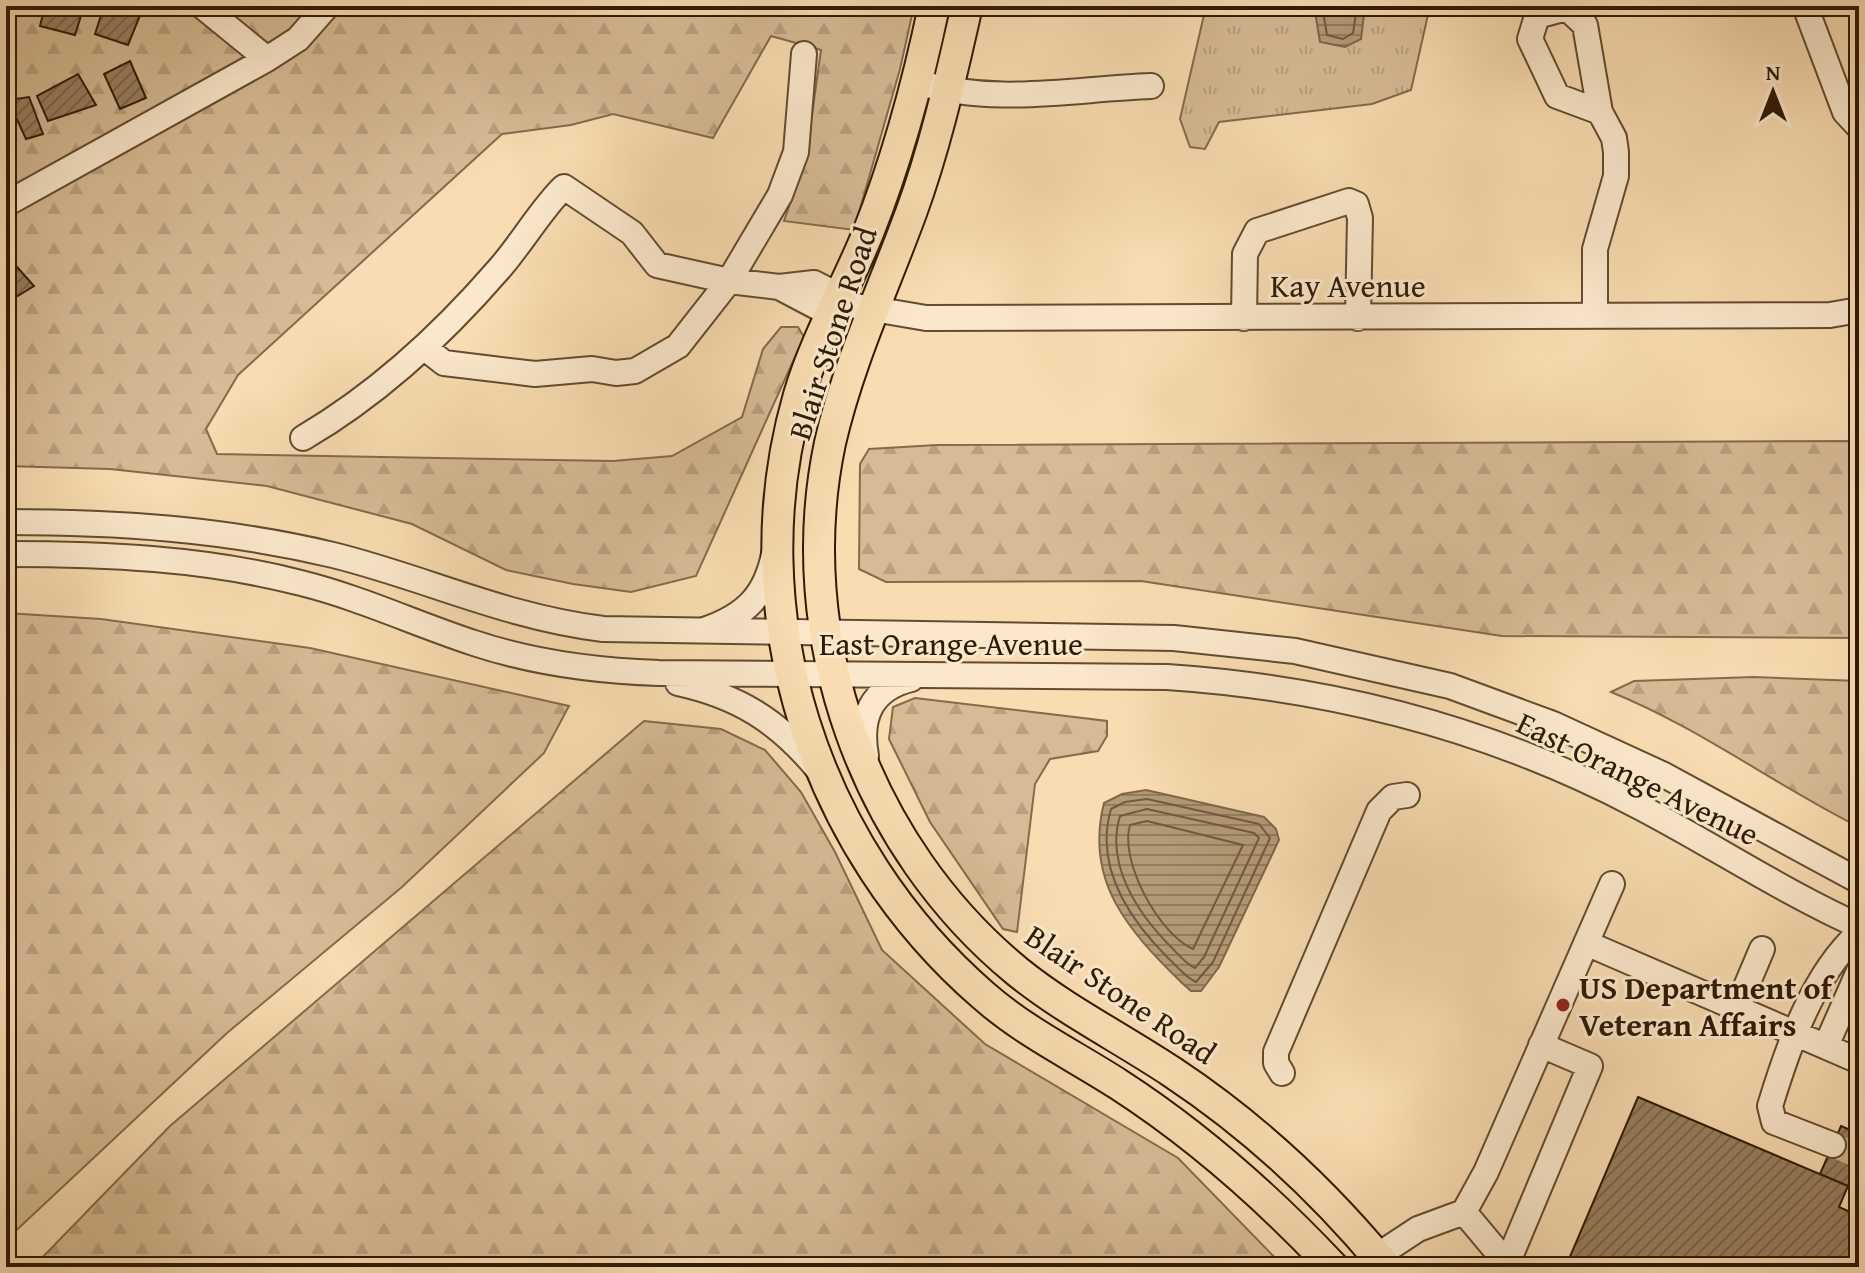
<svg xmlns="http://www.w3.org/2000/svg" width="1865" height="1273" font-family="'Gentium Book Plus',serif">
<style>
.grass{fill:url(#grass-tufts);stroke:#836b4c;stroke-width:2}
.forest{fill:url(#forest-firs);stroke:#836b4c;stroke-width:2}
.water{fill:url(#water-rules);stroke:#7f6749;stroke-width:2}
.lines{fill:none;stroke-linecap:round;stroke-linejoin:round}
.shore{stroke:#725a3e;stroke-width:2}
.building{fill:url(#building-hatch);stroke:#2f1b05;stroke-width:2}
.minor-tunnel{stroke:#d1b58f;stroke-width:24;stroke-dasharray:24 12;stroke-linecap:butt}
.minor-casing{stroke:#624b30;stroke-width:28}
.major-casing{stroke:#2f1b05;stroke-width:34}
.minor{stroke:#fbe8cc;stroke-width:24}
.major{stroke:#f9dcb1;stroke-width:30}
.poi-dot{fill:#8f2418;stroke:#fbe8cc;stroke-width:3}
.labels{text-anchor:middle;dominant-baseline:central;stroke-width:6;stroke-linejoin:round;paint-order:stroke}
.street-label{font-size:32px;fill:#2f1b05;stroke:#fbe8cc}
.poi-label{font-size:32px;font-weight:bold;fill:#2f1b05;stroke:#fbe8cc;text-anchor:start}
</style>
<defs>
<pattern id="grass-tufts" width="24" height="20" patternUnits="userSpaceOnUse" patternTransform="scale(2)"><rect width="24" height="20" fill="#d7bb94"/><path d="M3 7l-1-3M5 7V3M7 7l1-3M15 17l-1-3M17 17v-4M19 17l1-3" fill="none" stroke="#b9a07e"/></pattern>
<pattern id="forest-firs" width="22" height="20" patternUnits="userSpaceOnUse" patternTransform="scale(2)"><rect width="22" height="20" fill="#d7bb94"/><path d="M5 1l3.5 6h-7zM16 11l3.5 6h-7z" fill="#b9a07e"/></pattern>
<pattern id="water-rules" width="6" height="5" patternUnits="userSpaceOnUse" patternTransform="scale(2)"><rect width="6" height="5" fill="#b49a77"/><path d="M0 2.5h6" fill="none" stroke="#937d60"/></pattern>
<pattern id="building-hatch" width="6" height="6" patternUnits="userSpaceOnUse" patternTransform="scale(2)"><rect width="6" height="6" fill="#987f5e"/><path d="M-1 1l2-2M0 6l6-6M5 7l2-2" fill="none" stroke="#7c674c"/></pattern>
</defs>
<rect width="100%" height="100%" fill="#f9dcb1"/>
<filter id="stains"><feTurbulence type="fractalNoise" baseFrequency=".0025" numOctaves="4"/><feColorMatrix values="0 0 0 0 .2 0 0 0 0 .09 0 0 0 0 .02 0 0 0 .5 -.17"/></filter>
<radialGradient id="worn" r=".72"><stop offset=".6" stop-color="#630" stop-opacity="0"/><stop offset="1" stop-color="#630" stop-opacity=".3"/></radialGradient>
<path class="grass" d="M1206 6H1430L1411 90 1372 104 1219 122 1205 149 1190 147 1180 119Z"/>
<path class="forest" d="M6 6H914L900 69 854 230 784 221 806 158 821 50 771 36 713 138 613 114 571 125 502 134 238 375 206 429 217 454 613 461 672 456 742 417 763 349 781 327H798L804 337 696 576 631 592 573 584 506 570 412 524 267 486 110 469 6 466Z
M1859 441V638L1502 636 1141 581 886 582 859 569 860 464 869 449 937 445Z
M6 613 101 619 310 648 569 706 544 753 402 887 227 1033 6 1240Z
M1754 677 1859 681V827C1775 785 1698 727 1611 692L1634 681Z
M915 698 1107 721V736L1098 751 1050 759 1035 784 1017 932 1003 929 930 822 889 739 893 707Z
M644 721 721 729 765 750 801 792 835 852 882 950 985 1044 1178 1158 1284 1267H33L170 1126Z"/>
<path class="water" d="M1314 6H1365L1361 39 1345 47 1320 42Z
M1146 790 1264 817 1276 829 1279 840 1219 967 1201 991H1191L1182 983C1129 931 1084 882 1104 803L1122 794Z"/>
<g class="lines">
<path class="shore" d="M1322 6 1327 35 1343 39 1353 33 1357 6
M1147 799 1259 824 1270 838 1213 962 1196 982C1185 977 1177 966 1168 958 1128 918 1094 867 1111 809L1125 802Z
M1147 809 1254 833 1259 838 1204 957 1195 968C1186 964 1179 955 1172 948 1138 914 1105 865 1120 816Z
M1147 821 1243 845 1193 949C1160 935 1119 862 1130 825Z"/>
</g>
<path class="building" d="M45 6H84L75 35 40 26Z
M104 6 143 8 128 45 95 34Z
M130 61 146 98 120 109 104 74Z
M78 74 96 105 48 121 37 96Z
M29 97 43 134 26 139 8 100Z
M17 267 34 286 6 303V273Z
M1638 1097 1848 1186 1839 1207 1859 1216V1267L1566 1266Z
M1841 1126 1859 1134V1159L1848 1186 1820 1174Z"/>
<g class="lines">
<path class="minor-tunnel" d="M1833 1145 1859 1156"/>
<defs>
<path id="minor" d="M202 6 267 59
M1805 6 1845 112 1859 127
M917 82C995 106 1071 89 1151 86
M6 204 267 59 298 39 327 6
M779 287 819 308 838 303 926 318 1830 315 1859 310
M1595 316V249L1616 176V152L1614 138 1600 112 1585 25 1567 8 1537 16 1530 39 1557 96 1600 112
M1244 318 1245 254 1257 231 1349 201 1356 204 1360 218 1358 318
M425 348 444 363 535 374 592 369 616 373 635 371 678 346 729 281 780 195 796 152 804 54
M303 438C378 394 442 335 499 269 519 247 544 205 564 187L632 233 657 265 729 281 779 287 814 283 832 292 838 303
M6 522C117 522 224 529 333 555 426 578 505 617 603 629L1174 638 1295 651 1450 686 1553 724 1664 775 1859 881
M6 554C106 554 204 558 301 583 361 598 416 624 474 643 534 663 596 671 659 673L1167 677C1331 688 1488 728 1634 804 1710 843 1781 891 1859 926
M707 629C746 615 766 595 774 554
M678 683C738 696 778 721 817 768
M866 756C859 717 871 689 911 679
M1586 943 1859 1061
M1737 1008 1762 949
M1826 1046 1859 971
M1282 1073 1276 1063V1052L1379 811 1393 797 1407 795
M1833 1145 1774 1122 1770 1106C1788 1047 1813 974 1859 933
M1464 1212 1510 1267
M1377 1256 1418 1229 1464 1212 1486 1172 1612 884
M1507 1264 1590 1066 1541 1045"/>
<path id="major" d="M934 6C918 83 897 160 868 233 846 287 816 338 799 395 736 612 814 849 984 996 1025 1032 1073 1055 1118 1084 1197 1135 1268 1198 1333 1267
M967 6C951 76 936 145 911 213 883 289 848 364 830 443 789 637 865 847 1018 972 1065 1010 1121 1038 1172 1072 1252 1125 1325 1193 1386 1267"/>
</defs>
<use href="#minor" class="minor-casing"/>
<use href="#major" class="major-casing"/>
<use href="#minor" class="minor"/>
<use href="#major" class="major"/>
</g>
<circle class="poi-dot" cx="1563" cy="1005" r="8"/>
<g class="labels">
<g class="street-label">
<text x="1348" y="285">Kay Avenue</text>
<text transform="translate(832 333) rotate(-72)">Blair Stone Road</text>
<text x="951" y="643">East Orange Avenue</text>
<text transform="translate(1638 778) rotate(26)">East Orange Avenue</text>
<text transform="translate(1121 994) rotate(34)">Blair Stone Road</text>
</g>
<g class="poi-label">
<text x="1579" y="987">US Department of<tspan x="1579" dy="37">Veteran Affairs</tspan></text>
</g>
</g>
<rect width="1865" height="1273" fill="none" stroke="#f9dcb1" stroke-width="32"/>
<rect x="8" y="8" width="1849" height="1257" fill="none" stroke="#2f1b05" stroke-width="4"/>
<rect x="16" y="16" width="1833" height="1241" fill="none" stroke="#2f1b05" stroke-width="2"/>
<g transform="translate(1773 92)" stroke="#fbe8cc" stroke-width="6" paint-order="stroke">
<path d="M0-6L14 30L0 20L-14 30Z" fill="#2f1b05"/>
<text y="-12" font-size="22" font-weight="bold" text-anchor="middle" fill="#2f1b05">N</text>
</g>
<rect width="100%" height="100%" filter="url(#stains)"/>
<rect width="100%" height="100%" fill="url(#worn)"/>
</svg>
